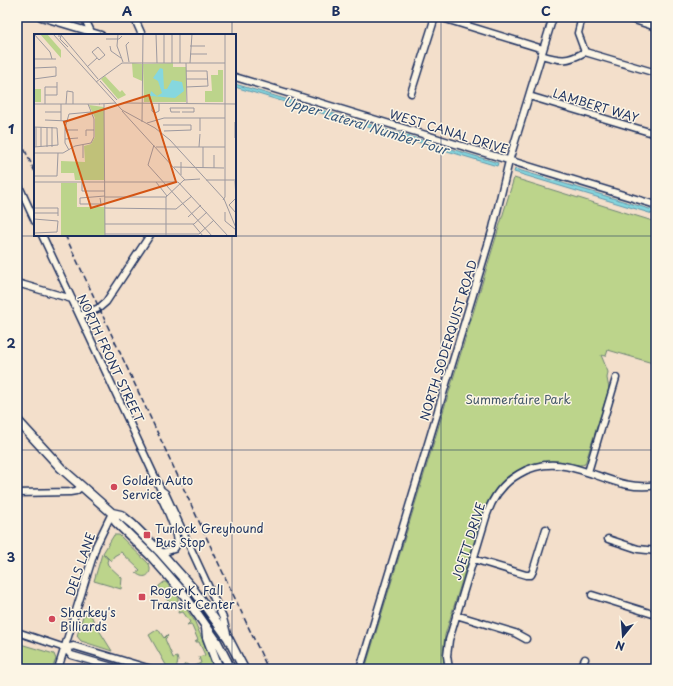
<svg xmlns="http://www.w3.org/2000/svg" width="673" height="686" font-family="'Playpen Sans',sans-serif">
<style>
.green{fill:#bcd48b;stroke:#6c8274}
.water{fill:#86d7de;stroke:#5b94ab}
.lines{fill:none;stroke-linecap:round;stroke-linejoin:round}
.minor-casing{stroke:#1b2f5e;stroke-width:9}
.major-casing{stroke:#1b2f5e;stroke-width:11}
.minor{stroke:#fcf5e5;stroke-width:6}
.major{stroke:#fcf5e5;stroke-width:8}
.rail{stroke:#1b2f5e;stroke-width:1.5;stroke-dasharray:6 3;stroke-linecap:butt}
.grid{fill:none;stroke:#1b2f5e;stroke-width:1;stroke-opacity:0.55}
.poi-dot{fill:#d1495b;stroke:#fcf5e5;stroke-width:1.5}
.labels{text-anchor:middle;dominant-baseline:central;stroke-width:3;stroke-linejoin:round;paint-order:stroke}
.street-label{font-size:12px;fill:#1b2f5e;stroke:#fcf5e5}
.park-label{font-size:12px;fill:#435869;stroke:#fcf5e5}
.poi-label{font-size:12px;fill:#1b2f5e;stroke:#fcf5e5;text-anchor:start}
.water-label{font-size:13px;font-style:italic;fill:#36597e;stroke:#fcf5e5}
.inset-road{fill:none;stroke:#9d999f;stroke-width:1}
.view{fill:#d45514;fill-opacity:0.15;stroke:#d45514;stroke-width:2}
.inset-edge{fill:none;stroke:#1b2f5e;stroke-width:2}
.neatline{fill:none;stroke:#1b2f5e;stroke-width:1.5}
.grid-label{font-size:13px;text-anchor:middle;font-weight:bold;fill:#1b2f5e}
</style>
<rect width="100%" height="100%" fill="#f3dfcb"/>
<filter id="ink" filterUnits="userSpaceOnUse"><feTurbulence type="fractalNoise" baseFrequency=".025" numOctaves="2"/><feDisplacementMap in="SourceGraphic" scale="8" xChannelSelector="R" yChannelSelector="G"/><feConvolveMatrix kernelMatrix="1 2 1 2 8 2 1 2 1" color-interpolation-filters="sRGB"/></filter>
<g filter="url(#ink)">
<path class="green" d="M514 178 656 222V364L608 350 606 356 601 355 608 372 607 378 609 389 585 464C579 467 566 462 558 461 526 459 495 479 484 510L445 635 443 654 445 669H365Z
M114 535H119L149 564C153 574 145 581 136 573L140 570 121 552 114 556 111 561 103 553Z
M102 554 108 559 107 562 108 565 122 578 121 589 94 581Z
M164 582H166L178 597V601L174 603 168 601 158 587Z
M184 606 194 620 215 669H183L184 665 186 664 188 665 189 668 201 663 199 657 205 655 199 642H195L198 640 191 624 187 625 190 622 183 612 178 613 179 609Z
M87 614 91 615 94 622 112 651 81 641 77 636 83 616Z
M158 629 164 638 167 635 168 636 165 639 173 658 177 657 178 661 176 669 169 667 166 665 149 635Z
M17 643 54 654 56 659 52 669H17Z"/>
<path class="water" d="M235 84 498 163 497 166 235 87Z
M515 169 656 211V215L514 172Z"/>
<g class="lines">
<defs>
<path id="minor" d="M41 17 101 35
M84 17 92 34
M134 17 142 35
M439 17 543 49
M582 17 578 33 585 52
M625 17 656 27
M541 55C561 61 567 62 585 52L656 73
M235 77 656 205
M411 93 435 17
M529 96 656 134
M17 182 35 221
M42 235 161 490 165 493 223 618 227 634
M17 283 72 299
M80 316 99 308 106 302 150 235
M588 472 616 378
M161 490 160 495C165 506 183 540 174 549L161 553
M17 493 70 492 76 491 81 487
M608 539 638 549 656 551
M473 559 526 575H531L533 571 546 529
M592 595 656 615
M456 615 515 633 526 639
M17 632 65 648 71 655 119 669
M65 648 74 646 151 669
M58 669 96 546 112 513
M360 669 493 228 509 161 553 17
M449 669 447 656 449 640 487 514C493 497 503 483 519 474 568 445 609 495 656 485
M580 669 585 659"/>
<path id="major" d="M17 420 61 468 112 513 116 522 151 556 180 589 217 642 231 669
M112 513 121 515 132 524 161 553 193 589 228 638 244 669
M206 628 207 637 219 669"/>
</defs>
<use href="#minor" class="minor-casing"/>
<use href="#major" class="major-casing"/>
<use href="#minor" class="minor"/>
<use href="#major" class="major"/>
<path class="rail" d="M17 133 35 172
M65 235 268 669"/>
</g>
</g>
<path class="grid" d="M232 17V35M441 17V669M232 235V669M17 236H656M17 450H656"/>
<g class="poi-dot">
<circle cx="114" cy="487" r="4"/>
<rect x="143" y="531" width="8" height="8" rx="2"/>
<rect x="138" y="593" width="8" height="8" rx="2"/>
<circle cx="52" cy="619" r="4"/>
</g>
<g class="labels">
<g class="street-label">
<text transform="translate(596 105) rotate(17)">LAMBERT WAY</text>
<text transform="translate(449 131) rotate(17)">WEST CANAL DRIVE</text>
<text transform="translate(448 340) rotate(-73)">NORTH SODERQUIST ROAD</text>
<text transform="translate(111 358) rotate(65)">NORTH FRONT STREET</text>
<text transform="translate(468 541) rotate(-72)">JOETT DRIVE</text>
<text transform="translate(80 564) rotate(-71)">DELS LANE</text>
</g>
<g class="park-label">
<text x="518" y="399">Summerfaire Park</text>
</g>
<g class="poi-label">
<text x="122" y="480">Golden Auto<tspan x="122" dy="14">Service</tspan></text>
<text x="155" y="528">Turlock Greyhound<tspan x="155" dy="14">Bus Stop</tspan></text>
<text x="150" y="590">Roger K. Fall<tspan x="150" dy="14">Transit Center</tspan></text>
<text x="60" y="612">Sharkey's<tspan x="60" dy="14">Billiards</tspan></text>
</g>
<g class="water-label">
<text transform="translate(366 125) rotate(17)">Upper Lateral Number Four</text>
</g>
</g>
<g transform="translate(34 34)">
<rect width="202" height="202" fill="#f3dfcb"/>
<path d="M6 0H13L27 16V24ZM98 29 108 30V47L99 43ZM139 29V33H152V68H110L109 30ZM184 36H189V68H171V57H178L177 41H184ZM71 42 86 58 88 56 92 61 84 65 67 45ZM0 55H7V68H0ZM55 71 70 73V146H41L40 139H27V127L51 128 50 112 57 110 61 103V84ZM27 149H43V173H71V202H27Z" fill="#bcd48b"/>
<path d="M126 34 129 35 130 55H133L138 46 148 48 150 57 141 64 116 62 117 57 123 62 128 59 124 47 119 44Z" fill="#86d7de"/>
<path class="inset-road" d="M0 0 16 18 18 25M19 0 88 76 121 94 136 106 190 165 202 194M84 0 83 12 89 28M122 0 123 29M130 0V29M146 0V29M27 1 64 45M24 2H27L26 5 34 13M72 5H85L88 2M95 8 92 11 95 28M76 12 77 17 87 24M156 12H171M64 13 71 21 65 26 58 18ZM156 20H173M0 25H22M138 29V0M152 29 153 70M156 29 158 0M53 33 63 24M0 34 22 33V42L0 45M152 45H174M66 47 83 66M62 48 88 29H191M152 53 174 52 173 37H152M11 61H23V48M89 69 202 70M118 69V77L121 79 125 77V69M0 70H66M11 70V53H23M32 70 33 57 39 58V70M65 70 82 69M70 70 71 202M88 77 151 146M11 78H27M146 78H137L136 74H160V78H148M166 84V97M11 86 34 87M27 86V70M108 88 109 0M113 89 130 84H191M129 91H157V96L130 97M0 93 23 94 24 111 0 113M2 93V113M7 93V113M13 93V113M18 93V113M31 96H44M52 102V96H60M201 104V88M31 105 44 104M49 111V124M120 111 114 131 178 202M122 113H191M165 113 166 100M35 116 31 109V94L35 80 57 78M0 119H29L41 112 57 109 60 103V85L54 70M140 133 190 134M169 134V113M180 134V121M147 141V128M0 142H23L24 119M172 146H202M201 147 202 164 195 171 202 179M0 148H144L194 202M48 148V157H71M122 148 133 162M71 163H132L150 146 166 145M132 163V202M66 164 67 170H46V164L71 162M189 166 191 163V0M0 174H24V182M71 174 142 175 158 162M191 178V187L202 196M0 179H24M154 183 167 171M0 185 24 187 23 198 0 199M71 190H160L173 178M159 190 169 202M71 200H165L180 186"/>
<path class="view" d="M115 61 142 148 57 174 30 88Z"/>
<rect width="202" height="202" class="inset-edge"/>
</g>
<rect width="673" height="686" fill="none" stroke="#fcf5e5" stroke-width="44"/>
<g transform="translate(623 636) rotate(197)" stroke="#fcf5e5" stroke-width="3" paint-order="stroke">
<path d="M0-3L7 15L0 10L-7 15Z" fill="#1b2f5e"/>
<text y="-6" font-size="11" font-weight="bold" text-anchor="middle" fill="#1b2f5e">N</text>
</g>
<rect x="22" y="22" width="629" height="642" class="neatline"/>
<g class="grid-label">
<text x="127" y="16">A</text>
<text x="336" y="16">B</text>
<text x="546" y="16">C</text>
<text x="11" y="134">1</text>
<text x="11" y="348">2</text>
<text x="11" y="562">3</text>
</g>
</svg>
